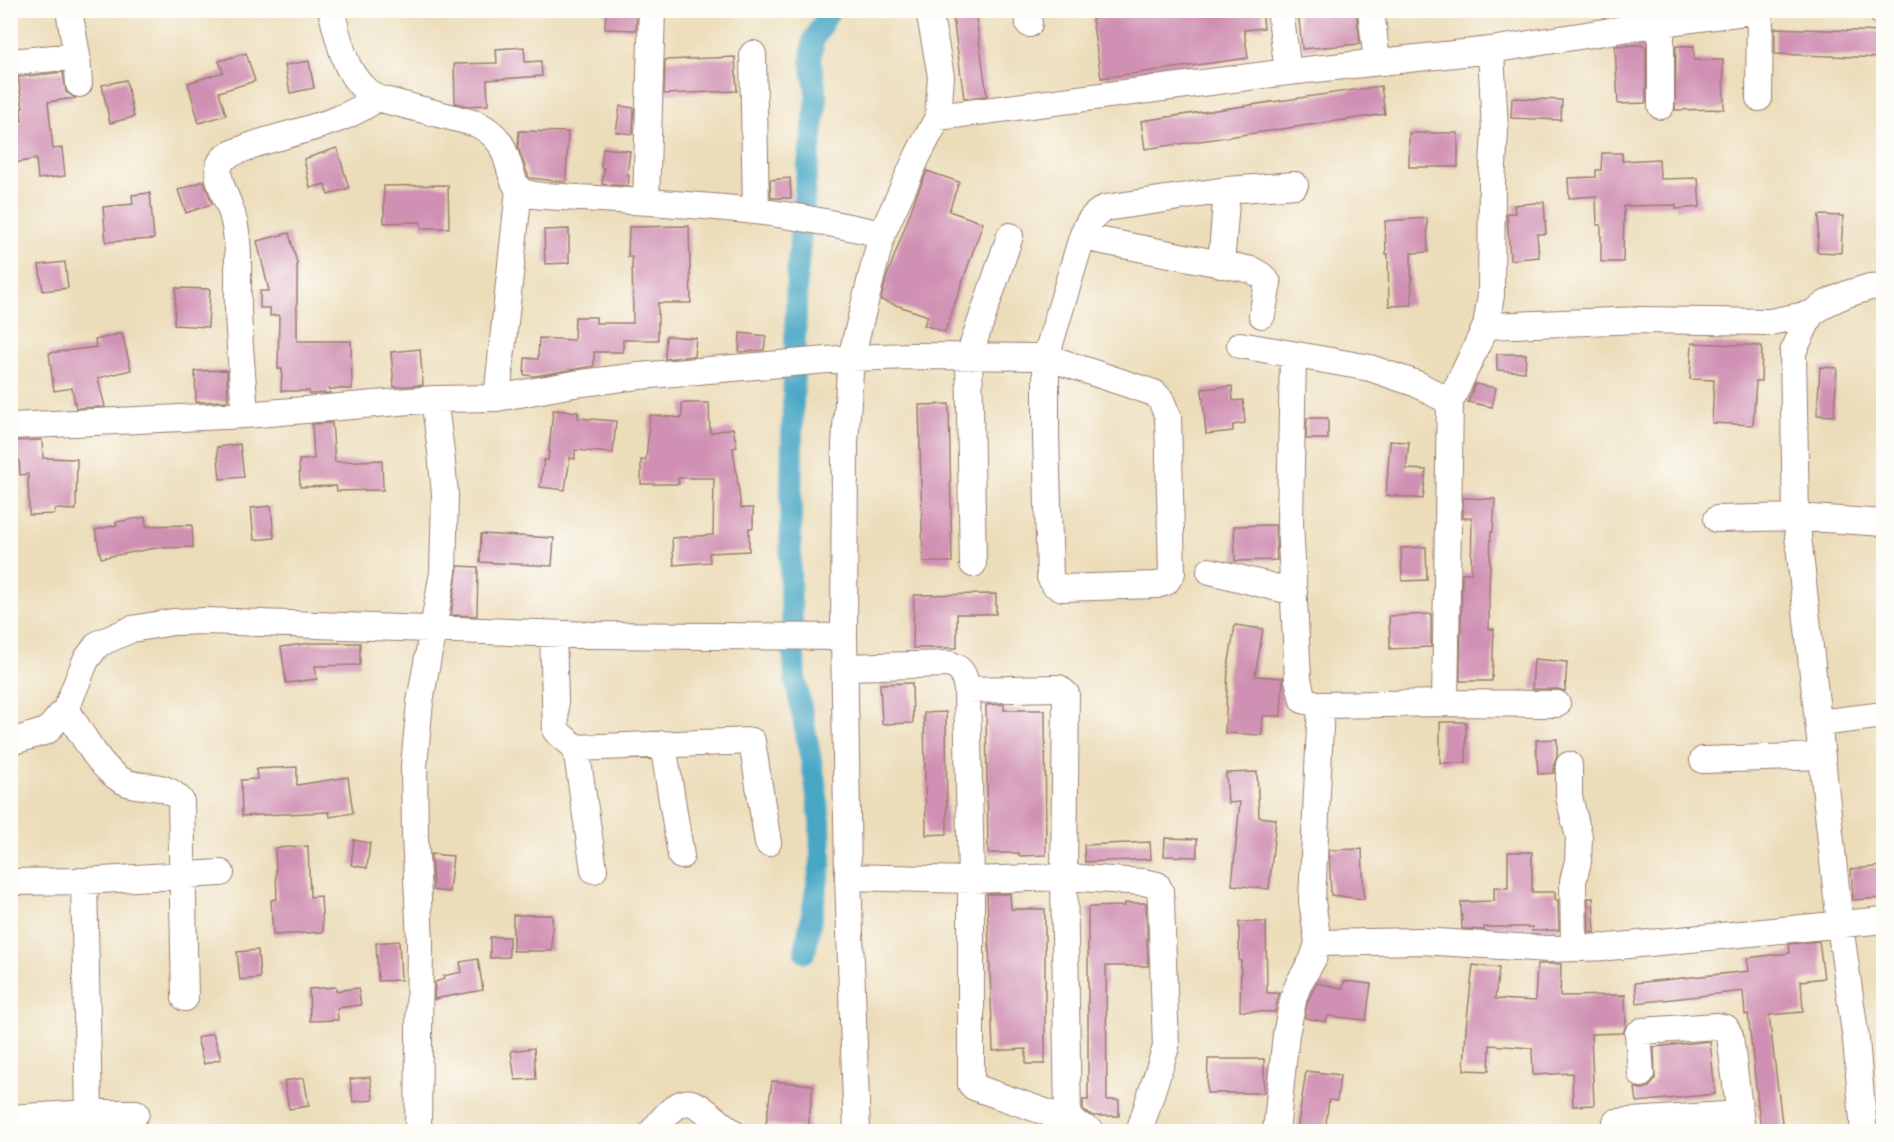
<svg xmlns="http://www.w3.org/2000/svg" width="1894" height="1142" font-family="Caveat,sans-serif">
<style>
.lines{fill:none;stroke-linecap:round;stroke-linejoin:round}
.canal{stroke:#46a7c5;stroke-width:22}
.building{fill:#d090b3}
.minor-casing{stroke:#9b7e72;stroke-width:28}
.minor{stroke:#fff;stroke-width:26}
</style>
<rect width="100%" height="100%" fill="#fdfcf7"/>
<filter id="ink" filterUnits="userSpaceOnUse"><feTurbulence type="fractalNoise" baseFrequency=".0167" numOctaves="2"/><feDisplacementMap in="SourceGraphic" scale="12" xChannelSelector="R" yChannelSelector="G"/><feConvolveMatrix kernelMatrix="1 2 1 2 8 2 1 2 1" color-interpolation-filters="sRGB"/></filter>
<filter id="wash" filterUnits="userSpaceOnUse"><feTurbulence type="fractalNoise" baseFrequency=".008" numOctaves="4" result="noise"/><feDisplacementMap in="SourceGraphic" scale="24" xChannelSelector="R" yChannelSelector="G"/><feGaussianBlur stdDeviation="1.35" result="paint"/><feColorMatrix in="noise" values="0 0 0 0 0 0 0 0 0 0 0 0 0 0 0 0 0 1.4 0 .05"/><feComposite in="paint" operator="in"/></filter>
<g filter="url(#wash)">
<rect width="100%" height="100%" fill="#ecddba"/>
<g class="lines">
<path class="canal" d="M805 952 821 862 820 822 815 781 795 677 790 581 792 439 797 275 806 178 817 99 811 61 813 41 830 10"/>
</g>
<g id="blocks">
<path class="building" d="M606 10H637L636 30 605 29Z
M952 10H975L987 96 964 98Z
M1161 10H1262L1264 28 1244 30 1248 58 1101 78 1092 19Z
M1298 10H1356L1360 44 1302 49Z
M1775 28 1884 32V58L1775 54Z
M1639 45 1646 47V103L1618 104 1615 46Z
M1676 46H1694V60H1723L1724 109 1675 110Z
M524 47 525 62 541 61 542 76 487 80 488 105 467 106 455 103 454 64 497 63 496 49Z
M246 53 255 81 219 92 226 115 199 123 188 83 223 72 219 61Z
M735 57 737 91 664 94 665 60Z
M309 61 314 88 290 93 285 65Z
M63 72 66 92 75 98 48 102 53 149 62 148 65 176 38 179 36 159 10 164V123L22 121 21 108H23L18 77Z
M126 80 134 117 110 123 102 85Z
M1381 86 1385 114 1145 149 1141 121Z
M1512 98 1562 100 1561 120 1511 118Z
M620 106 634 108 633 134 616 132Z
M519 131 568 132 566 182 529 178 518 147Z
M1409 133H1458V167H1409Z
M337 148 349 188 328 195 325 184 310 188 304 159Z
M603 148 630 151 627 175H629L628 186 602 184 604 168H601Z
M1602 153H1622V161L1659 159 1660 179 1698 178 1700 207 1676 209V205L1624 206 1623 262H1601V225H1597L1596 196 1569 198 1568 178 1596 177V170H1601Z
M927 171 959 182 949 211 983 223 945 332 924 325 928 316 881 300 886 279 917 194Z
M790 178 791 198H771L770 180Z
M204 181 212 204 186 213 178 190Z
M448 185 449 228H421V222L384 223V186Z
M150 193 154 239 106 242 103 207 133 204 132 195Z
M1544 202 1546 234H1537L1539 257 1510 260 1507 213H1515L1514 205Z
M1819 215 1843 216 1841 253 1817 252Z
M1427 218 1428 252 1411 253 1412 305 1389 306 1388 254H1386L1385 221Z
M689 226 691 303H658V340H623V352H594V366L535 376 524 375 525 358 538 359 539 338 574 340 575 317H596V323H633L632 257H628L629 227Z
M569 229V263L545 264 544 230Z
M289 233 297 263V341H351L352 389H329L330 393 309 394V391H281L282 369H278L279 315 270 316V308H260V291H269L257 241Z
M65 262 68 288 43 291 39 265Z
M176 288 210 289 208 327 174 325Z
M122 333 131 370 98 378 105 407 76 408 72 388 54 391 49 353 96 347 95 340Z
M740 333 766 336 764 350 739 352Z
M666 336 696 338 694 356 665 359Z
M1692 343 1762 346 1761 381H1756L1753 425 1712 423 1714 380 1690 379Z
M420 349 423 385 394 387 391 352Z
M1497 354H1526L1525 372 1497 370Z
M1820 367 1837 368 1834 416 1817 415Z
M227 370 228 401 196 402 195 371Z
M1475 384 1496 388 1492 407 1468 402Z
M1232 386 1233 401 1243 400 1245 423 1233 425V431L1206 434 1202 389Z
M682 403H709L710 433 733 428 737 447 733 448 741 508H753V528H749V551L709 553 710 562 674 565 672 538 713 535 714 478H678L679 484H641V460H646L650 415 682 418Z
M949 404 952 562H923L919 405Z
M553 410 578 412V418L616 421 613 453 575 450V459L570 458 565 490 540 487 544 460H548Z
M1307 418H1328V439H1306Z
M332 423 335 462 382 460 383 490 337 491 336 486 300 487 299 460 314 459 312 424Z
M42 440 43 458 77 459 76 510 55 509V514L29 515 28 474 20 475 19 460 10 461V441Z
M1390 441 1409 442 1406 469 1426 470 1423 499 1386 495Z
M240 444 244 477 220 479 217 447Z
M1463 498 1495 499 1493 532H1491L1489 591V629H1494L1492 681H1460L1462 573H1471L1472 518H1463Z
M271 506 274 538 254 540 251 508Z
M145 517 146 526 192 525 193 547 156 548 101 558 95 530 117 525 116 522Z
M1275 525 1277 560 1235 561 1234 526Z
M481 534 554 538 552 566 480 562Z
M1426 547 1427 580 1402 581 1401 548Z
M458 566 478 567 477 616 451 615Z
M996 594V614H957V648H913L914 595Z
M1431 614V647L1390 649 1389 616Z
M1235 625 1263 629 1255 676 1283 678 1281 716H1263L1262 735 1225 733 1228 667Z
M312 643H360V665L315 666 317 679 286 683 281 647Z
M1534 659 1567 662 1565 691 1557 689H1532Z
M912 683 913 723 882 724 880 684Z
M1004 704V710H1045L1046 855 1019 856V853H988L986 705Z
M946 712 947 834 926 835 924 713Z
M1440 722H1466V763H1440Z
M1557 739V756L1554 764V773L1538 774 1536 740Z
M297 767V785L348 777 353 813 330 817 329 812 242 816 241 780 257 779 256 769Z
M1257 772 1259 817 1276 819 1269 889 1232 885 1240 802 1228 803 1226 773Z
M1165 838 1197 839V857L1164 856Z
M354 840 370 843 367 868 351 865Z
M1150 842 1151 859 1085 862 1084 845Z
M308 846 310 897 321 896 323 932 273 935 271 900 277 899 275 848Z
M1362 849 1364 899 1331 895 1329 850Z
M1508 852H1532V892H1555V900H1558L1559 930 1532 931V927H1484V930L1462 929 1461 902 1494 901V887L1508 888Z
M431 854 453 856 449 892 433 890Z
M1884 866V898L1853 900 1851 869Z
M987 894H1010L1011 909H1045V1064H1026V1049L993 1051Z
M1588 898H1593L1595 932 1589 933Z
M1125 903H1146L1148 966H1106L1107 1100H1119V1116H1094L1083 1111V1100H1088V907L1125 906Z
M513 915H552V951H513Z
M1239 922H1266L1267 993H1279L1275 1012 1240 1011 1241 961H1239Z
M490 937H509V957L490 958Z
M399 941 401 980 378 981 376 943Z
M1819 941 1824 978 1801 981 1803 1012 1769 1015 1783 1131H1761L1748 1014 1745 1015 1743 991 1637 1003 1635 983 1749 971 1747 958 1790 953 1789 944Z
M258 950 260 978 240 980 237 952Z
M478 959 483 990 434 999 435 982 444 979 443 976 462 972 460 962Z
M1537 964H1561L1560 996 1625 995 1626 1026 1623 1033 1591 1034 1594 1105 1573 1106 1572 1073 1533 1075 1532 1048 1490 1045 1489 1071 1464 1070 1466 1028 1473 965 1499 968 1495 999 1535 1001Z
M1344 981 1371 984 1366 1020 1328 1016 1326 1022 1305 1018 1308 1000 1317 983 1343 988Z
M336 987V991L358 988 361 1005 337 1008 338 1020 310 1021 309 989Z
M213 1033 221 1059 204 1064 197 1038Z
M1710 1041 1715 1094 1637 1102 1635 1088 1643 1089 1649 1087 1655 1080 1654 1047Z
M534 1048 536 1079 515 1080 511 1051Z
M1208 1059H1264V1093H1207Z
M1306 1071 1340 1075 1337 1101 1329 1100 1325 1131H1297Z
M370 1077 373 1100 353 1102 350 1079Z
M304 1078 309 1106 289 1109 284 1081Z
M772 1081 813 1085 808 1129 766 1124Z"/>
</g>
</g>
<g filter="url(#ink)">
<use href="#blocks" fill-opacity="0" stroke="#9b7e72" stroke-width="1.5"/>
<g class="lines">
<defs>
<path id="minor" d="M69 10 77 56 79 84
M331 10C341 45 344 79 377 98L477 124C501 136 504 148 511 173 513 179 515 186 520 190 526 195 536 195 543 196 614 200 684 203 755 211 798 216 840 225 882 234
M1028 10 1029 24
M1280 10 1288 72
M1371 10 1377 62
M1880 10 1884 15
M753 54 756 211
M10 62 77 56
M1759 98 1760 11
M1661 106V23
M938 117 1288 72 1491 50 1661 23 1760 10
M646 201 652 10
M1082 237 1252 270 1262 276 1268 283 1262 315
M1221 265 1227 190
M1486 326 1640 320 1770 322 1811 314
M1240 345 1370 368 1417 384 1450 402
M497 398 519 189
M245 415C243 380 239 345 238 309 237 275 242 238 229 205 224 192 211 170 224 158 231 152 245 149 253 145 294 131 341 125 377 98
M10 426 245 415 434 399 497 398 574 384 639 376 851 358 912 356 1046 357 1154 393 1161 400 1168 417 1172 573 1166 582 1156 585 1063 588 1054 584 1050 577 1046 435V357L1082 237C1087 223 1091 216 1105 208L1227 190 1295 185
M1717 519 1796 517 1884 523
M973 564 969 356 1010 236
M1210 571 1294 592
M553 634 556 731 576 748 594 870
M845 667 948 664C962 667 965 676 967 690L971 880V1084L974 1087 1068 1120 1092 1132
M967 690 1059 688 1066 694 1064 877 1068 1120
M1445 703 1557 704
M1321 705 1445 703 1450 402 1486 326 1491 295 1492 182 1495 131 1491 50
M66 709C81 732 98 766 121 780 142 792 163 779 181 801L185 998
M1819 723 1884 715
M10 742 47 731 66 709 86 660 98 644 132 629 173 622 205 621 594 635 844 637
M663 744 681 856
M576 748 752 741 768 843
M1703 760 1822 756
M1569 765V797L1579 837 1578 861 1573 881 1574 948
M848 877 971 880 1064 877 1143 882 1157 885 1160 891 1161 902 1166 1047 1139 1132
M84 881 89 1113
M10 882 84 881 221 873
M1318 943 1421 941 1548 949 1609 947 1884 920
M1641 1074 1638 1034 1642 1031 1717 1026 1726 1028 1730 1036 1742 1132
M10 1118 89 1113H136
M1616 1122 1740 1114
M418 1132 420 942 415 835 414 766 420 702 443 572 444 534 445 495 441 452 434 399
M652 1132C689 1085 691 1101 732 1132
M857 1132 848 877 844 637 845 443 851 358 882 234 918 155 938 117 941 76 929 10
M1276 1132 1286 1034 1294 996 1299 983 1313 959 1318 943 1312 901 1321 705 1303 700 1298 679 1290 522 1293 355
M1864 1132 1856 1040 1840 925 1796 517 1793 352 1811 314 1827 303 1847 294 1870 287 1884 286"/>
</defs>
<use href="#minor" class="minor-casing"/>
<use href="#minor" class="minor"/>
</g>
</g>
<rect width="1894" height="1142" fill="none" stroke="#fdfcf7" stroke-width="36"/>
</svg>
